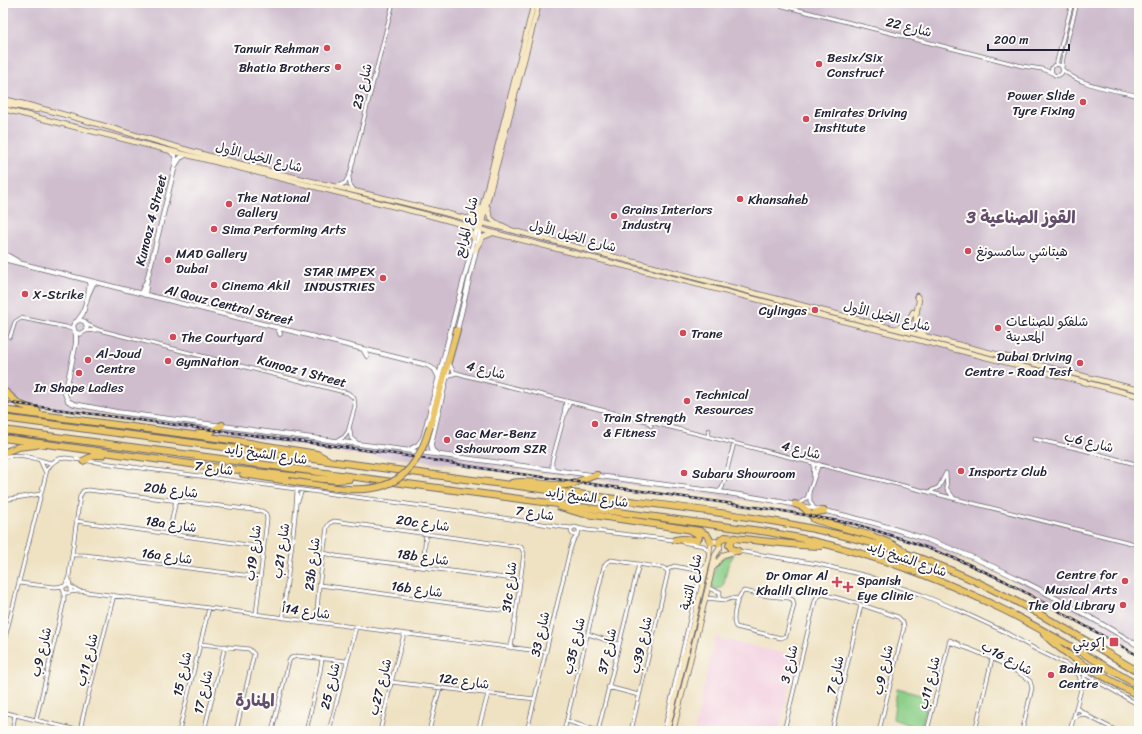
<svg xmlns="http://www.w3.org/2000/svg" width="1142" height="734" font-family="Sriracha,'Playpen Sans Arabic',sans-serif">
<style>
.built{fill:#f3cfdf}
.industrial{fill:#cfbdce}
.green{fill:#8ccf88;stroke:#577862}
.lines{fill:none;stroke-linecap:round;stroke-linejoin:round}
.minor-casing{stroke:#6a656b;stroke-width:4.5}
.tertiary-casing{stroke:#6a656b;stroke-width:5.5}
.secondary-casing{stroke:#6a656b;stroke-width:6}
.motorway-casing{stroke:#6a656b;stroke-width:8}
.minor{stroke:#fff;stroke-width:3}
.tertiary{stroke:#fff;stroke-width:4}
.secondary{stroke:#f7e8c3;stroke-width:4.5}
.motorway{stroke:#ebc669;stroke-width:6}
.rail-casing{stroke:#22223b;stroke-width:2.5}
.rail{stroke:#fdfcf7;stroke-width:1;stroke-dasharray:3;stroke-linecap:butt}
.motorway-bridge-casing{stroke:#6a656b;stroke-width:8;stroke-linecap:butt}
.motorway-bridge{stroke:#ebc669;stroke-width:6}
.poi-dot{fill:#d1495b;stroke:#fdfcf7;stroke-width:1.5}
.labels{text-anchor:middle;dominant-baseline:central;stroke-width:4;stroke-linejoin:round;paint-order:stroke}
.street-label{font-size:13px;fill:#22223b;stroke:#fdfcf7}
.poi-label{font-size:13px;fill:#22223b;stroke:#fdfcf7;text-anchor:start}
.district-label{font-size:17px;font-weight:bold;fill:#634e6d;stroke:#fdfcf7}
</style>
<rect width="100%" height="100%" fill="#fdfcf7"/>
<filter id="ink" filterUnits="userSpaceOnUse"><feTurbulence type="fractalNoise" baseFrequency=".025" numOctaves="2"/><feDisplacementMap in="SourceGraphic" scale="8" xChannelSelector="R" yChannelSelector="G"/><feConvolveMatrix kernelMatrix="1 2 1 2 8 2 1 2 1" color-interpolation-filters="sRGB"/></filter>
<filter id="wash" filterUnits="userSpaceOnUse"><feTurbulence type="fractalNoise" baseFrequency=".012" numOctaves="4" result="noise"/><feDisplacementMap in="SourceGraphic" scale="16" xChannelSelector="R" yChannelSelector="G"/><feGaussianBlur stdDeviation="0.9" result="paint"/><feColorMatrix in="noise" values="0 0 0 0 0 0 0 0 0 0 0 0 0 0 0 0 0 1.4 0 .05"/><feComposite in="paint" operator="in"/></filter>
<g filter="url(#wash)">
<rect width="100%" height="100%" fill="#efe2c3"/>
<path class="built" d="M715 637 797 656 779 731H694Z"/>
<path class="industrial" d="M3 3H1139V651L1083 616 998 574 942 551 865 525 778 505 536 472 352 454 3 399Z"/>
<path class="green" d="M734 554 728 565 723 587 719 589 712 587C711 578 716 561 724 557 727 556 731 555 734 554Z
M897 689 929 697 921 729 893 719Z"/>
</g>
<g filter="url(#ink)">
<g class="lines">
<defs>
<path id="minor" d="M771 3 1022 66 1042 69 1052 73
M1051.5 70a5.5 5.5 0 1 1 11 0a5.5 5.5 0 1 1-11 0Z
M1056 65 1072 3
M1062 68 1063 58 1077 3
M1062 69C1079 86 1115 90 1139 96
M349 177 350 185 354 190
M338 186 345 183 350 174 393 3
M86 324 99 330 348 393 354 398 355 406 348 432 344 437 337 441
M85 331 97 330
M10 337 15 322 21 318 66 327 74 330
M450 365 454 372 467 376 1139 545
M447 378 450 375 457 373
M482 380 484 373
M564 413 566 401
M647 421 651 426
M350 430 351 438 357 443
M708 436 709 430
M1034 439 1080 449 1139 465
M3 457C20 452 35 459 51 463
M40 460 46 473
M555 470 552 466V461L565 413 570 402
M946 473 947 489 953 497
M813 479 814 463
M719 491 722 488 724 482 734 443
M929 492 939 487 946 473
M810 493V501L814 508
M3 500 41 494
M298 501 302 490
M798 504 807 498 819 464
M76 521 263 547
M571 531a4 4 0 1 1 8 0a4 4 0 1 1-8 0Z
M578 528 587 530 674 540
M169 534 176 500
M682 542 704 546 709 552
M738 551 818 564 867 576 922 595 956 609 1001 630 1037 650 1068 665 1139 705
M324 553 336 556 520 580
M72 555H85L259 577
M423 567 426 533
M667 570 674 566 701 571
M69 578 70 586 79 591
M19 583 55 587 65 586 69 576 80 496 83 491 88 490 262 511 266 514 267 519 256 614
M320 585 500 610 516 611
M63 589a4 4 0 1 1 8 0a4 4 0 1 1-8 0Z
M708 588 720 592 719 599
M744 591 768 596 789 598 793 600 794 605 786 636 781 638 736 627C731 620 737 595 744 591Z
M70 592 79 591 546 652
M705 598 726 600 732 598 738 599
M283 618C287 575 295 532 297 490
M316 622 319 587 327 527 330 523 334 521 521 547 524 553 511 648
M588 634 618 644
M949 642C975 650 1009 664 1030 681L1032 688 1022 731
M200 644 249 649 254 654 236 731
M3 646 47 470C51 462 57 458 66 458L452 510 562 527 572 528
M1072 669 1079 675 1081 684
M391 682 535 699
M608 687 639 695
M1083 687 1089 682H1097
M1076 708 1087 714
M3 712 81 731
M1073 718 1079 715 1084 714 1117 731
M36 720 64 601V591
M567 721 598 731
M12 731 15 715
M80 731 83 716 114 595
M179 731 209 608
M204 731 225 646
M272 731 289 661 291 658 297 656 346 661
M306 731 320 672 322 659
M329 731 356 627
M380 731 392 679 404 634
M429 731 440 687
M478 731 488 694
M527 731 570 550 573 541 578 534
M564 731 604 566 607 562 611 560 664 568 668 572 631 731
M598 731 639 564
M664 731 700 575 702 570 706 566
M784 731 815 601 817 597 823 594 856 603 898 617 903 622 904 627 879 731
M832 731 861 605
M927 731 950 640 959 644
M975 731 992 659
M1070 731 1085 674"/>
<path id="tertiary" d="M170 151 175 156 176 164
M3 253 17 261
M3 259 427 365 435 370 438 376
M141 293 146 282
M88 295 90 281
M145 295 147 280 175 166 180 158 186 155
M78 320 83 313 88 295 94 282
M278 327 280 334
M457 331 481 229
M75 332 80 334 85 331 87 327 85 322C80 319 75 320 73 326L76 335V343L65 394 68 401 74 404 117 412 727 493C795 503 863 517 928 540 1002 566 1072 606 1139 646
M363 349 367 356
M409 450 418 445 423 438 477 228
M437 454 432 450 431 444 449 367"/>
<path id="secondary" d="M3 99C78 116 150 141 225 160 295 178 366 193 437 211 670 272 905 332 1139 390
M3 104 37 110
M3 109 424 214 494 233 1139 396
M488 208C489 224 498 222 509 229
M466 219 475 215 480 208
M478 224 534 3
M464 225 471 232 474 239
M481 226 539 3
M475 250 483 237 493 233
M917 296 919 300C917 312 911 327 924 334
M897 328 906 325 913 312
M713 568 723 555 737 551
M681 658 687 653
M667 731 709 557 710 544 715 541 719 543 720 548 715 555 710 579 673 731"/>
<path id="motorway" d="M3 390 19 404 37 411
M3 410 231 440 317 454 328 460
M3 418C192 444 382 467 571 493 684 509 799 518 908 554 991 582 1064 628 1139 672
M430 426 457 330
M3 430 768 532C849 546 930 573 1004 610 1050 633 1094 660 1139 686
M199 433 210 432 222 425
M3 438 212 467 310 478 336 480 349 479
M3 453 18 447 36 445
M83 461 95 455H102
M243 474 289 481
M512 483C530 479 548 487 566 485 577 484 586 477 597 475
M795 504 803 507 816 520 872 536 892 544 904 551
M560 507 580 513 700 531 707 535 711 542
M814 519V514L816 512 824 511
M735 538 731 540 729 545 732 549 738 551
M675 540 682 539 697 540 699 537 698 534 692 531
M719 543 721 539 725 537 800 545 820 546
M1044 634C1068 659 1109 679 1139 696"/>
</defs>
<use href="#minor" class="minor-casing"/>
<use href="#tertiary" class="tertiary-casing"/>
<use href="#secondary" class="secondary-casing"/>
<use href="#motorway" class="motorway-casing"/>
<use href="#minor" class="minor"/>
<use href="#tertiary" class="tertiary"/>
<use href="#secondary" class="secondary"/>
<use href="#motorway" class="motorway"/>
<defs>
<path id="rail" d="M3 402 395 454 499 471 783 511 855 524 909 541 959 560 1005 581 1139 656"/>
</defs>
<use href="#rail" class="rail-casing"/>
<use href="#rail" class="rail"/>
<defs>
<path id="motorway-bridge" d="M289 481C354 490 408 508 430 426"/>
</defs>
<use href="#motorway-bridge" class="motorway-bridge-casing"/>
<use href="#motorway-bridge" class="motorway-bridge"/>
</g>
</g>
<g class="poi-dot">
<circle cx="327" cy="48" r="4"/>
<circle cx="819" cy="64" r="4"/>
<circle cx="338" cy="67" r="4"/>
<circle cx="1083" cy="102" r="4"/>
<circle cx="806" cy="119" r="4"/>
<circle cx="740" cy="199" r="4"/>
<circle cx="229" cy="204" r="4"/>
<circle cx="614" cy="216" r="4"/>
<circle cx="214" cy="229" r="4"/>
<circle cx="968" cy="251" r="4"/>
<circle cx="168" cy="260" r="4"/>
<circle cx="383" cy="278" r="4"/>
<circle cx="214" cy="285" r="4"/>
<circle cx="25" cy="294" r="4"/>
<circle cx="815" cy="310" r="4"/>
<circle cx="998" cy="328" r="4"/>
<circle cx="683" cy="333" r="4"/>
<circle cx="173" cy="337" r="4"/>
<circle cx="88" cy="360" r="4"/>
<circle cx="168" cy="361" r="4"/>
<circle cx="1080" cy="363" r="4"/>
<circle cx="79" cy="373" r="4"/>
<circle cx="687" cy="401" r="4"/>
<circle cx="595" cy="424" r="4"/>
<circle cx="447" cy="440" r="4"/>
<circle cx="961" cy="471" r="4"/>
<circle cx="684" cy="473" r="4"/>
<circle cx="1125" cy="581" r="4"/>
<path d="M835 576h4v4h4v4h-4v4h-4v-4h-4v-4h4z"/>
<path d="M846 581h4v4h4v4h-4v4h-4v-4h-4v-4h4z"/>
<circle cx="1123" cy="605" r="4"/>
<rect x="1109" y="637" width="10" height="10" rx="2"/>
<circle cx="1051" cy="675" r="4"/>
</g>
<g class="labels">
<g class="street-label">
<text transform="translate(909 27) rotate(14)">شارع 22</text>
<text transform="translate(362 86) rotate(-76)">شارع 23</text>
<text transform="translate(259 157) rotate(14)">شارع الخيل الأول</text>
<text transform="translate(151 220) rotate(-76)">Kunooz 4 Street</text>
<text transform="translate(466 227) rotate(-76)">شارع المرابع</text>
<text transform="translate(573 236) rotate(15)">شارع الخيل الأول</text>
<text transform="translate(229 305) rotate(14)">Al Qouz Central Street</text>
<text transform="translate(887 316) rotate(14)">شارع الخيل الأول</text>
<text transform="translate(486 370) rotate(14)">شارع 4</text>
<text transform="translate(302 371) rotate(15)">Kunooz 1 Street</text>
<text transform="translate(1089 442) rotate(14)">شارع 6ب</text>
<text transform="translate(801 450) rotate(14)">شارع 4</text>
<text transform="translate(266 454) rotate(8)">شارع الشيخ زايد</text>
<text transform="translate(214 468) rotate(8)">شارع 7</text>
<text transform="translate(171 490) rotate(7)">20b شارع</text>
<text transform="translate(587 497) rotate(8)">شارع الشيخ زايد</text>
<text transform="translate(535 513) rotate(9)">شارع 7</text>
<text transform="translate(423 523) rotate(8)">20c شارع</text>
<text transform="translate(171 524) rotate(8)">18a شارع</text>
<text transform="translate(281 551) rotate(-82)">شارع 21ب</text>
<text transform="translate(253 553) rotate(-83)">شارع 19ب</text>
<text transform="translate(167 556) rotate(8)">16a شارع</text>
<text transform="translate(423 557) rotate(8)">18b شارع</text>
<text transform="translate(907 559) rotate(19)">شارع الشيخ زايد</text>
<text transform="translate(312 564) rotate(-83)">23b شارع</text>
<text transform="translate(691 582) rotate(-77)">شارع الثنية</text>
<text transform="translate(509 587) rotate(-83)">31c شارع</text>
<text transform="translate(417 589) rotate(8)">16b شارع</text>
<text transform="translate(306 611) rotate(8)">شارع 14أ</text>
<text transform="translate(540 634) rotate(-77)">شارع 33</text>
<text transform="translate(641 645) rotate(-77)">شارع 39ب</text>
<text transform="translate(574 646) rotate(-77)">شارع 35ب</text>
<text transform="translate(607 651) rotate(-77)">شارع 37</text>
<text transform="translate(41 652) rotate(-76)">شارع 9ب</text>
<text transform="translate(1007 658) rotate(29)">شارع 16ب</text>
<text transform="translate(87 660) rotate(-76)">شارع 11ب</text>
<text transform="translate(789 664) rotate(-77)">شارع 3</text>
<text transform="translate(883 670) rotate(-77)">شارع 9ب</text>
<text transform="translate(182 674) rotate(-77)">شارع 15</text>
<text transform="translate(835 675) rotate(-77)">شارع 7</text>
<text transform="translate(464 681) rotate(8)">12c شارع</text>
<text transform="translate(929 683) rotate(-76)">شارع 11ب</text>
<text transform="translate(330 686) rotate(-76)">شارع 25</text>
<text transform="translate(380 687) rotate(-76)">شارع 27ب</text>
<text transform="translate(203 692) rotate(-76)">شارع 17</text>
</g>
<g class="poi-label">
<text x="319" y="48" text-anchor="end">Tanwir Rehman</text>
<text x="827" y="57">Besix/Six<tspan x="827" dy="15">Construct</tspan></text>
<text x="330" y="67" text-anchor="end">Bhatia Brothers</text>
<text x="1075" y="95" text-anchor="end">Power Slide<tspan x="1075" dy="15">Tyre Fixing</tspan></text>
<text x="814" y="112">Emirates Driving<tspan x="814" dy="15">Institute</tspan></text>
<text x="237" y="197">The National<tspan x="237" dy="15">Gallery</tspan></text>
<text x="748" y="199">Khansaheb</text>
<text x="622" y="209">Grains Interiors<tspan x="622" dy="15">Industry</tspan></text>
<text x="222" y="229">Sima Performing Arts</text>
<text x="976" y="251">هيتاشي سامسونغ</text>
<text x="176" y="253">MAD Gallery<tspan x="176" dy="15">Dubai</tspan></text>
<text x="375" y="271" text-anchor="end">STAR IMPEX<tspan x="375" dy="15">INDUSTRIES</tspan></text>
<text x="222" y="285">Cinema Akil</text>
<text x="33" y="294">X-Strike</text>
<text x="807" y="310" text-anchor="end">Cylingas</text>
<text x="1006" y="321">شلفكو للصناعات<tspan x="1006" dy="15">المعدينة</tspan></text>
<text x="691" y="333">Trane</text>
<text x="181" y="337">The Courtyard</text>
<text x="96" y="353">Al-Joud<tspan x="96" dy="15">Centre</tspan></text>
<text x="1072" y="356" text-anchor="end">Dubai Driving<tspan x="1072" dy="15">Centre - Road Test</tspan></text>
<text x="176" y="361">GymNation</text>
<text x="79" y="387" text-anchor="middle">In Shape Ladies</text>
<text x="695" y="394">Technical<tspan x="695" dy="15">Resources</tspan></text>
<text x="603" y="417">Train Strength<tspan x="603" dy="15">&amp; Fitness</tspan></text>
<text x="455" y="433">Gac Mer-Benz<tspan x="455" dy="15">Sshowroom SZR</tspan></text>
<text x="969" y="471">Insportz Club</text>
<text x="692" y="473">Subaru Showroom</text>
<text x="1117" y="574" text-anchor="end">Centre for<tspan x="1117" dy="15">Musical Arts</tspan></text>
<text x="828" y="575" text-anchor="end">Dr Omar Al<tspan x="828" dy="15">Khalili Clinic</tspan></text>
<text x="857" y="580">Spanish<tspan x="857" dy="15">Eye Clinic</tspan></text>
<text x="1115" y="605" text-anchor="end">The Old Library</text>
<text x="1105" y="642" text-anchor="end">إكويتي</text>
<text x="1059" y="668">Bahwan<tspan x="1059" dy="15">Centre</tspan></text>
</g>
<g class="district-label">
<text x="1021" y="217">القوز الصناعية 3</text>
<text x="255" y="700">المنارة</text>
</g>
</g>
<rect width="1142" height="734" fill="none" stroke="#fdfcf7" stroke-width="16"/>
<path d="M988 44v6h81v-6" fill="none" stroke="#22223b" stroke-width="2"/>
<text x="994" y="44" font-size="12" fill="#22223b" stroke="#fdfcf7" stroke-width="3" paint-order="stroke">200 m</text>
</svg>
